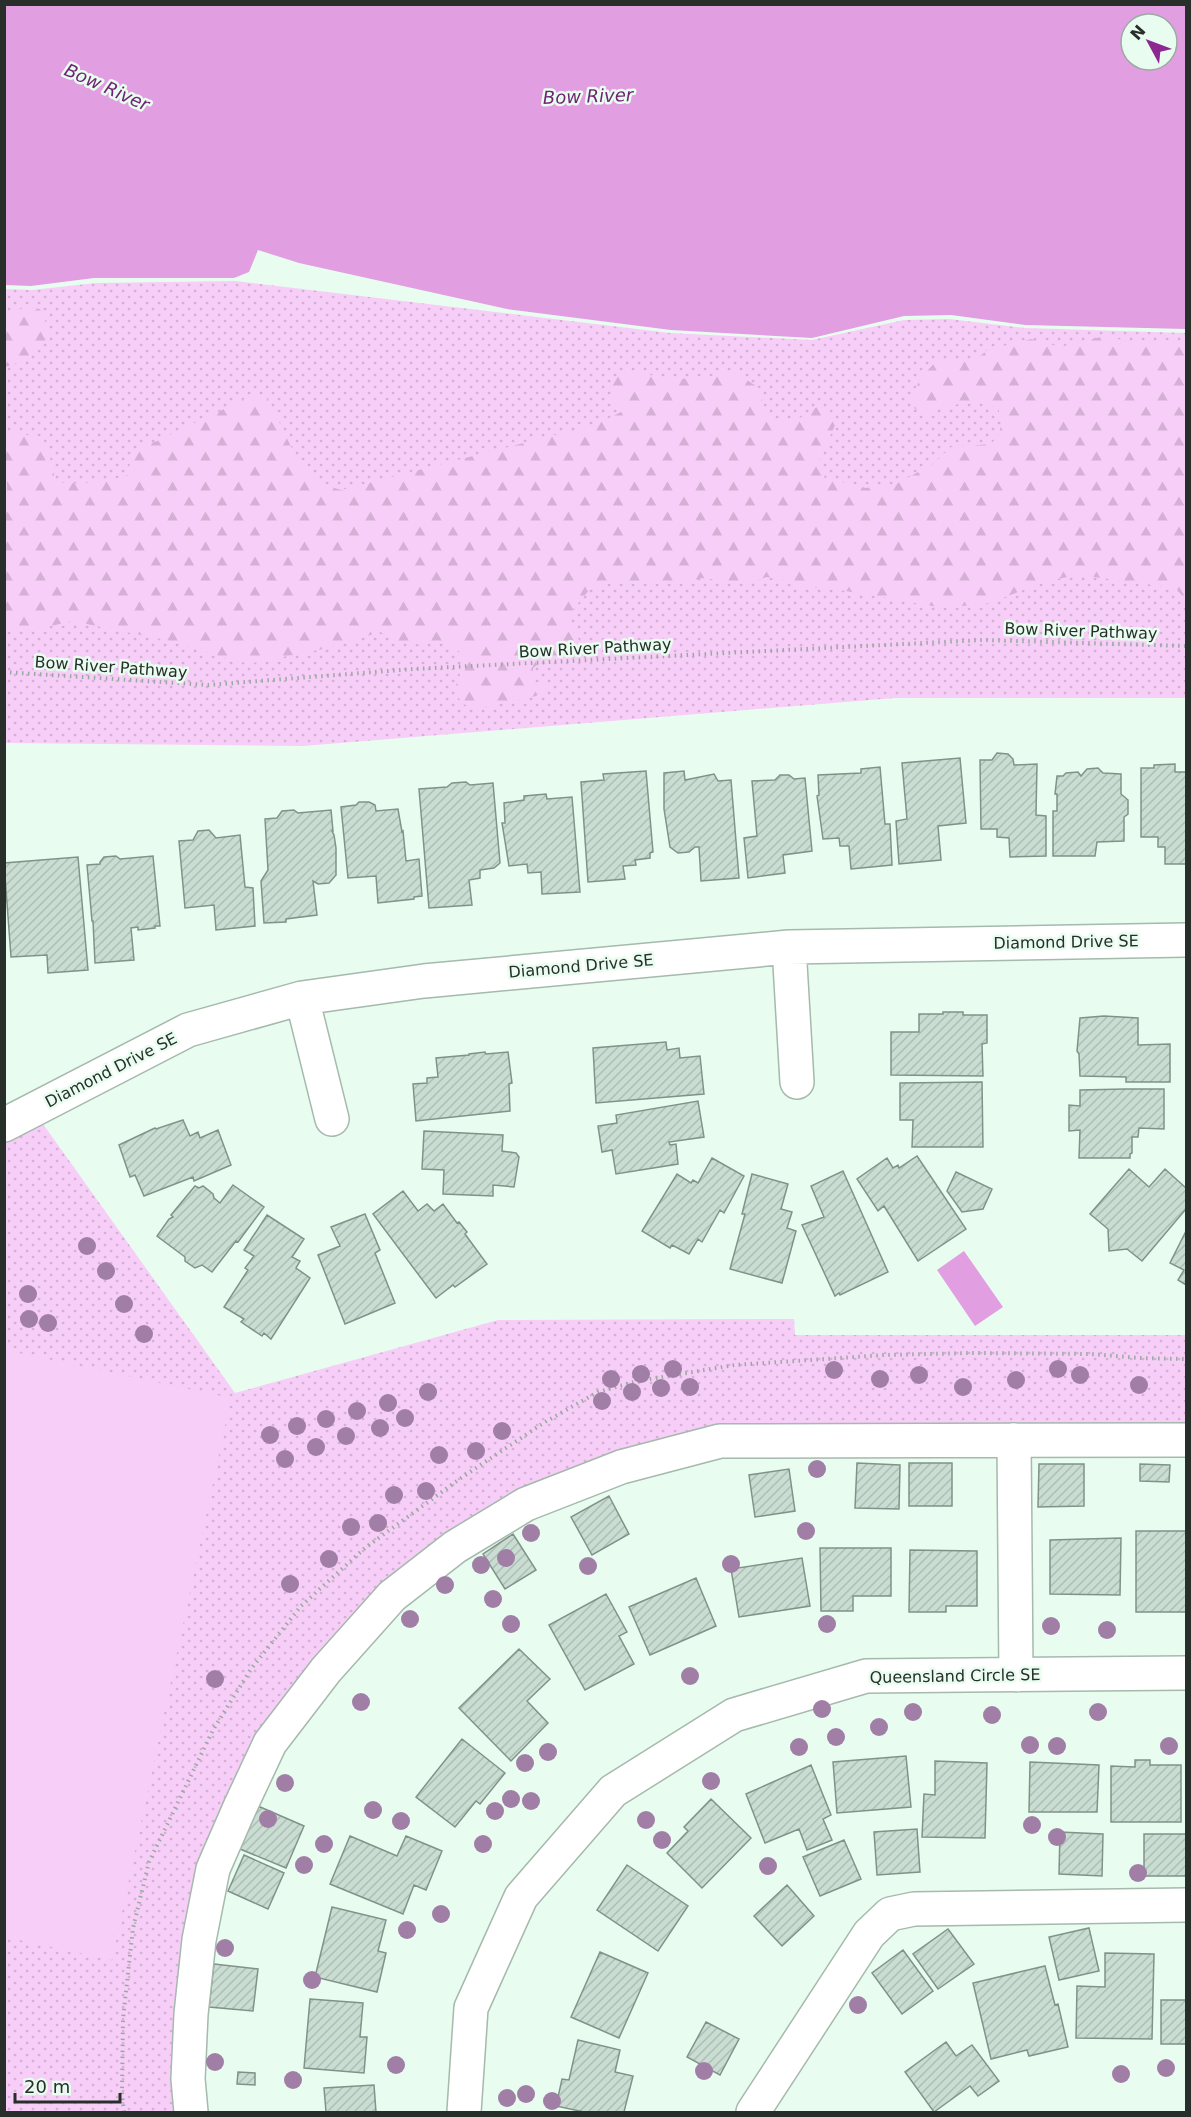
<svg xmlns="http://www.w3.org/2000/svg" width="1191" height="2117" font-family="'DejaVu Sans',sans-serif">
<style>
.green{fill:url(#green-dots)}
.forest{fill:url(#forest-firs)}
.pitch{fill:#f7cef7}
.water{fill:#e19ee1;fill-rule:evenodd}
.building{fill:url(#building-hatch);stroke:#809388;stroke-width:1.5}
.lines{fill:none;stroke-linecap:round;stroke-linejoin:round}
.minor-casing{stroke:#a5b9ad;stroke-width:36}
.path{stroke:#9aa9a0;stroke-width:4;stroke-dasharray:1.5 4.5;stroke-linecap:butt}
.minor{stroke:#fff;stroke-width:33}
.tree{fill:#a07ea6}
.labels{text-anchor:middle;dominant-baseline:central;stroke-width:5;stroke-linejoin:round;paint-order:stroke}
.street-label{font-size:16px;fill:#282f2b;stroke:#e8fdf0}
.water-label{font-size:18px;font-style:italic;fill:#712373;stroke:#e8fdf0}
</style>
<defs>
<pattern id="green-dots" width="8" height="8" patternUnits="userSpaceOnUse" patternTransform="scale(1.5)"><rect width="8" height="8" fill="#f7cef7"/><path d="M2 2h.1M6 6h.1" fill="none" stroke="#d4b1d4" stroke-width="1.8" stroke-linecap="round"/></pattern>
<pattern id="forest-firs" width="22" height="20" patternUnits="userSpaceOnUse" patternTransform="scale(1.5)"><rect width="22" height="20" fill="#f7cef7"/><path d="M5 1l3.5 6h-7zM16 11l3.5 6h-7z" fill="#d4b1d4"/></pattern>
<pattern id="building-hatch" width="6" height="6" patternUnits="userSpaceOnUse" patternTransform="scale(1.5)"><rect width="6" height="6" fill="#caddd2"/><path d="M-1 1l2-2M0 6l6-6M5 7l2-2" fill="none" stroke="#aebeb4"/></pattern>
</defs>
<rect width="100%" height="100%" fill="#e8fdf0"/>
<path class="green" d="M236 281 670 333 812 340 904 320 949 319 1025 328 1186 333V698H895L303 746 5 743V289L32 290 96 283Z
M33 1110 235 1393 498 1320 794 1319 795 1335H1186V1440L720 1441 526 1504 326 1670 213 1869 191 2112H5V1125Z"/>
<path class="forest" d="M26 307 40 309 51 334C40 353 26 361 5 367V315Z
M1105 336 1135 343H1186V601L1176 588 1079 575 1046 581 990 603 944 608 840 590 794 586 781 579 766 577 752 583 700 578 687 584H605L590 589 571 612V628L579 640C571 659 565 661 545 659L533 668 535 682 548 686 536 696 475 710 462 703 454 691 463 666 461 653C435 630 432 647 407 644 398 643 388 635 380 632L328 648 253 663 237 662 180 643 72 621 39 629 5 632 4 504C9 491 7 484 5 471 3 460 4 448 5 437L19 432 44 441C52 454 50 468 57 482 80 485 106 482 128 475L132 450 157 441 253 395H266L297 459 328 486 341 490 597 424 623 411 611 399 612 385 619 374 645 372 657 378 699 379 724 373 738 374 759 388 767 416C790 427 797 420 817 407L830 411 835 425 817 466 825 478 866 488 896 484 933 464 951 447 991 444C1002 433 1003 424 998 408 971 397 950 405 923 415L913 407C913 384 922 377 936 361L977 359 987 350 1031 339 1060 347Z"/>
<path class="pitch" d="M5 1350 231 1398 112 1960 5 1937Z"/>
<path class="water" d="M5 4 1186 5V329L1025 325 951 315 904 316 812 338 671 330 507 309 299 263 258 250 249 272 234 278H94L31 286 5 285ZM1131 24H1167V60H1131Z
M964 1251 1003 1307 975 1326 937 1270Z"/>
<path class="building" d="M997 753 1008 754 1013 759 1014 765 1037 764 1036 815 1046 816V856L1010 857 1009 838 997 837V829H981L980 760H992Z
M960 758 966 823 938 826 941 860 899 864 896 821 907 819 902 763Z
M1175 764V772H1186V864H1165V847H1158V837H1141V768H1154V765Z
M880 767 885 824H890L892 865 851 869 849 846H840L839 838 823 839 817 796 819 795 818 775 861 773V769Z
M1098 768 1103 773 1121 774V794L1128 800V814L1124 817V841L1097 842 1095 856H1053V811H1057V794H1055L1057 776H1063L1066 773 1078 772 1081 776 1087 769Z
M646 771 653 852 650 853V858L635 860 636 865 623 866 625 879 588 882 581 782 604 780 603 774Z
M684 771 685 780 714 774 718 781 731 780 739 878 701 881 699 847H695L689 852 678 853 670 847 664 809V773Z
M780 775H789L794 779 805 778 812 851 783 855 785 873 748 878 744 838 757 836 752 781 775 780Z
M466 782 470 785 493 783 500 863 494 868 480 870V878L469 880 472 905 429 908 419 789 447 787 452 783Z
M546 794 547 799 572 797 580 892 542 894 541 872 528 873 527 864 509 866 502 823H505L504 803 524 800V796Z
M359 802H369L375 805 376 811 398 809 402 832 403 831 406 861 419 859 422 896 414 897V899L378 903 376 876 348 878 341 807 356 805Z
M294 810 298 813 331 810 333 831H332L334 835 336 848V875L329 883 318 884 313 881 317 915 286 919V922L264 923 261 881 268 870 265 819 277 818 282 811Z
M209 830 216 838 240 835 245 887 253 888 255 926 216 930 214 905 185 908 179 841 193 840 198 831Z
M116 856 120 859 153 856 160 926H155V928L138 930V927L131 928 134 960 95 963 93 921H92L87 865 100 864V862L104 857Z
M78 857 88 970 48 973 47 955 11 957 4 863Z
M943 1012H963V1015H987V1043L982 1044 983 1076 891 1075V1032H919V1014H943Z
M1104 1016 1138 1018V1045L1170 1044V1082H1126V1077L1080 1076 1079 1054 1077 1051 1080 1018Z
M666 1042 667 1050 679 1048 680 1058 700 1056 704 1094 596 1103 593 1048Z
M485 1052 486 1054 508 1052 512 1083 509 1084 510 1111 416 1121 413 1084 427 1083V1078L438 1077 436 1058 469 1055V1054Z
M982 1082 983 1147H912L913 1120H900V1083Z
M1126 1089H1164V1129L1139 1128 1138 1137H1132V1153L1130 1154V1158H1079L1080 1130 1069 1131V1105L1080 1106V1090Z
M698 1101 704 1137 669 1142 670 1145 676 1144 678 1164 616 1174 612 1150 602 1152 598 1126 617 1123 616 1115Z
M183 1120 190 1136 198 1132 200 1138 218 1130 231 1165 194 1181 193 1177 144 1196 135 1175 130 1177 119 1145 155 1128 156 1129Z
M424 1131 503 1135 502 1151 516 1153 519 1157 514 1187 493 1185V1196L443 1194 444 1170 422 1169Z
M917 1156 966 1229 918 1261 884 1206 878 1211 857 1179 887 1158 893 1168 898 1165 899 1168Z
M712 1158 744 1176 724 1213 720 1210 702 1242 698 1239 689 1254 672 1245 670 1248 642 1231 677 1174 691 1183 693 1180 698 1183Z
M1129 1169 1149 1187 1165 1169 1186 1188V1209L1142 1261 1127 1249 1109 1251 1108 1229 1090 1214Z
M843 1171 888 1272 840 1295 839 1293 835 1296 802 1225 824 1217 811 1186Z
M956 1172 992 1189 983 1209 962 1212 947 1191Z
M752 1174 788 1184 781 1209 792 1212 787 1228 796 1231 782 1283 730 1269 745 1214H742Z
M233 1185 264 1207 238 1242 236 1241 212 1272 202 1265 195 1268 185 1261V1257L157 1236 169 1219 173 1217 171 1215 195 1186 199 1188 203 1186 213 1194 214 1198 220 1203Z
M403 1191 418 1211 427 1204 434 1211 443 1204 457 1223 459 1222 467 1232 465 1234 487 1264 455 1287 453 1285 436 1298 373 1214Z
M365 1214 380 1250 375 1253 395 1303 345 1324 318 1255 340 1246 331 1227Z
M267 1215 304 1239 292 1257 300 1261 296 1268 310 1278 271 1339 264 1333 262 1336 241 1322 244 1319 224 1307 248 1270 245 1268 254 1256 244 1250Z
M1186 1231V1285L1178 1280 1184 1270 1170 1263Z
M857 1463 900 1465 899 1509 855 1508Z
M909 1463H952V1506H909Z
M1039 1464H1084V1506L1038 1507Z
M1140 1464 1170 1465 1169 1482 1140 1481Z
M789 1469 795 1511 755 1517 749 1475Z
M609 1496 629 1534 592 1555 571 1517Z
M1136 1531H1186V1612H1136Z
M513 1534 536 1570 505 1589 483 1554Z
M1121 1538 1120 1595 1050 1594V1540Z
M820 1548H891V1596H853V1611H821Z
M910 1550 977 1551V1606H946V1612H909Z
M802 1558 810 1606 739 1617 731 1569Z
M696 1578 716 1626 650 1655 629 1607Z
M606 1594 627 1632 619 1636 634 1664 585 1690 549 1625Z
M519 1649 550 1679 527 1701 548 1723 511 1761 459 1708Z
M462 1739 505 1773 480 1804 476 1801 455 1827 416 1797Z
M906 1756 911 1807 837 1813 833 1762Z
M1135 1760H1150V1765H1181V1822H1111V1766L1135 1767Z
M935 1761 987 1763 985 1838 922 1837 924 1794 935 1795Z
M1030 1762 1099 1765 1097 1812H1029Z
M811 1765 831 1815 823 1819 832 1840 807 1850 799 1829 765 1843 746 1794Z
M711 1799 751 1838 702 1888 667 1853 688 1831 684 1827Z
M258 1806 304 1826 286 1868 240 1849Z
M917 1829 920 1872 877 1875 874 1832Z
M1060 1832 1103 1834 1102 1876 1059 1874Z
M1144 1834H1186V1876H1144Z
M350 1836 397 1856 406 1836 442 1851 426 1890 414 1885 403 1914 330 1884Z
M844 1840 861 1879 820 1896 803 1857Z
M244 1855 284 1873 268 1909 228 1891Z
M627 1865 688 1906 658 1951 597 1910Z
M787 1885 814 1916 782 1946 754 1916Z
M332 1907 386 1920 378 1951 386 1953 377 1992 315 1977Z
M1089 1928 1099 1971 1059 1980 1049 1937Z
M948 1929 974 1964 938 1989 913 1954Z
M903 1950 933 1991 902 2014 872 1973Z
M600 1952 648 1973 619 2038 571 2017Z
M1105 1953 1154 1954 1152 2039 1076 2038 1077 1986 1105 1987Z
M214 1964 258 1969 253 2011 209 2007Z
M1045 1966 1055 2005 1058 2004 1068 2047 1029 2056 1027 2050 991 2059 973 1983Z
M310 1999 363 2003 360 2037H367L364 2073 304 2068Z
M1161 2000H1186V2044H1161Z
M706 2022 739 2039 720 2075 687 2057Z
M578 2040 620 2050 615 2072 633 2076 624 2112H584L556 2106 562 2079 569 2080Z
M946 2042 956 2056 972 2045 999 2081 978 2096 970 2086 934 2112 905 2072Z
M238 2072 255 2073V2085L237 2084Z
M374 2085 376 2112H326L324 2088Z"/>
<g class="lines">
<defs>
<path id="minor" d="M789 947 797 1082
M302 998 332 1119
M4 1125 188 1030 302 998 424 981 789 947 1186 940
M1014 1440 1016 1675
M191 2112 188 2079 191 2014 199 1940 213 1869 240 1807 270 1743 326 1670 392 1596 455 1547 526 1504 621 1467 720 1441 1186 1440
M464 2112 471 2008 521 1897 613 1791 734 1715 866 1676 1186 1673
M753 2112 869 1934 890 1914 914 1909 1186 1905"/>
</defs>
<use href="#minor" class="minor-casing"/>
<path class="path" d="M4 672 208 685 413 669 982 640 1186 646
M124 2112 122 2094 123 2019 133 1928 149 1862 213 1730 251 1669 301 1606 365 1548 461 1478 545 1422 598 1392 638 1381 735 1365 884 1355 971 1353 1091 1354 1140 1358 1186 1359"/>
<use href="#minor" class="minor"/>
</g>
<g class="tree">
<circle cx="87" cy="1246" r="9"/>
<circle cx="106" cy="1271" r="9"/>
<circle cx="28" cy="1294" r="9"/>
<circle cx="124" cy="1304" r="9"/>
<circle cx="29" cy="1319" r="9"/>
<circle cx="48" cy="1323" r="9"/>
<circle cx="144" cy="1334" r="9"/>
<circle cx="673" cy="1369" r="9"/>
<circle cx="1058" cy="1369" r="9"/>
<circle cx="834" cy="1370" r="9"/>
<circle cx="641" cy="1374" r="9"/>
<circle cx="919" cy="1375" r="9"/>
<circle cx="1080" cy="1375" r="9"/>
<circle cx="611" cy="1379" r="9"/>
<circle cx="880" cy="1379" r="9"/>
<circle cx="1016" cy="1380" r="9"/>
<circle cx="1139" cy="1385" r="9"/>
<circle cx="690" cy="1387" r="9"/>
<circle cx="963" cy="1387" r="9"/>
<circle cx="661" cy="1388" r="9"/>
<circle cx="428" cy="1392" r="9"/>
<circle cx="632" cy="1392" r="9"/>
<circle cx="602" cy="1401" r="9"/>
<circle cx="388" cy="1403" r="9"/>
<circle cx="357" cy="1411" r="9"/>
<circle cx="405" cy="1418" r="9"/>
<circle cx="326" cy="1419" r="9"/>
<circle cx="297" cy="1426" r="9"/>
<circle cx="380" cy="1428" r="9"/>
<circle cx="502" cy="1431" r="9"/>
<circle cx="270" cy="1435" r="9"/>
<circle cx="346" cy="1436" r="9"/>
<circle cx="316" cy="1447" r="9"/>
<circle cx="476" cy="1451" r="9"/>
<circle cx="439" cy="1455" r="9"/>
<circle cx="285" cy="1459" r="9"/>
<circle cx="817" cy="1469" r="9"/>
<circle cx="426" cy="1491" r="9"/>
<circle cx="394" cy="1495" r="9"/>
<circle cx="378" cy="1523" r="9"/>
<circle cx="351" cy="1527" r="9"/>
<circle cx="806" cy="1531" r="9"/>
<circle cx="531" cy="1533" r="9"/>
<circle cx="506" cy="1558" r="9"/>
<circle cx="329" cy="1559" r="9"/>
<circle cx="731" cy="1564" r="9"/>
<circle cx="481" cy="1565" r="9"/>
<circle cx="588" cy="1566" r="9"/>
<circle cx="290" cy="1584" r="9"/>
<circle cx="445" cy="1585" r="9"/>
<circle cx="493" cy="1599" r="9"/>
<circle cx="410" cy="1619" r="9"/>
<circle cx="511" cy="1624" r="9"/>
<circle cx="827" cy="1624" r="9"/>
<circle cx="1051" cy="1626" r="9"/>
<circle cx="1107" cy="1630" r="9"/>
<circle cx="690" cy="1676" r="9"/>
<circle cx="215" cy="1679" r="9"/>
<circle cx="361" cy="1702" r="9"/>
<circle cx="822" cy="1709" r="9"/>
<circle cx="913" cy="1712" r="9"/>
<circle cx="1098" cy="1712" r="9"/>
<circle cx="992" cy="1715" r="9"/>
<circle cx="879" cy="1727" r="9"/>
<circle cx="836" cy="1737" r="9"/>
<circle cx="1030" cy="1745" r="9"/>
<circle cx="1057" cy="1746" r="9"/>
<circle cx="1169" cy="1746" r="9"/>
<circle cx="799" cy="1747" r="9"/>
<circle cx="548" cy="1752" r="9"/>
<circle cx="525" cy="1763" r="9"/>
<circle cx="711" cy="1781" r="9"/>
<circle cx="285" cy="1783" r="9"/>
<circle cx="511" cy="1799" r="9"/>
<circle cx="531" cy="1801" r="9"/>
<circle cx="373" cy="1810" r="9"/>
<circle cx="495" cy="1811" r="9"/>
<circle cx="268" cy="1819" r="9"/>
<circle cx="646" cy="1820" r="9"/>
<circle cx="401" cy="1821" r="9"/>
<circle cx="1032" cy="1825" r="9"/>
<circle cx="1057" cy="1837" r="9"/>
<circle cx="662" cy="1840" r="9"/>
<circle cx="324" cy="1844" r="9"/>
<circle cx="483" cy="1844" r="9"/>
<circle cx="304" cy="1865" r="9"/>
<circle cx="768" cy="1866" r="9"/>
<circle cx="1138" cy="1873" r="9"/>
<circle cx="441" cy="1914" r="9"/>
<circle cx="407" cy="1930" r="9"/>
<circle cx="225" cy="1948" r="9"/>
<circle cx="312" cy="1980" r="9"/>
<circle cx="858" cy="2005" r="9"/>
<circle cx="215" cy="2062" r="9"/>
<circle cx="396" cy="2065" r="9"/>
<circle cx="1166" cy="2068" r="9"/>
<circle cx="704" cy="2071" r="9"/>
<circle cx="1121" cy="2074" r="9"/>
<circle cx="293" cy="2080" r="9"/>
<circle cx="526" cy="2094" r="9"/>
<circle cx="507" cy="2098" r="9"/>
<circle cx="552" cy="2101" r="9"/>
</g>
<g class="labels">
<g class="street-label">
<text transform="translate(1081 631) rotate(2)">Bow River Pathway</text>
<text transform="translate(595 648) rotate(-3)">Bow River Pathway</text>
<text transform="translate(111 667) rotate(4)">Bow River Pathway</text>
<text transform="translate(1066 942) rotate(-1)">Diamond Drive SE</text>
<text transform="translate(581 966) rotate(-5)">Diamond Drive SE</text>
<text transform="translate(111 1070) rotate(-27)">Diamond Drive SE</text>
<text transform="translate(955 1676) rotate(-1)">Queensland Circle SE</text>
</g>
<g class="water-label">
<text transform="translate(107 87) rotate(24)">Bow River</text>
<text transform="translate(588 96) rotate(-2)">Bow River</text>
</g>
</g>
<rect width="1191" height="2117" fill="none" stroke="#282f2b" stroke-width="12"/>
<g transform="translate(1149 42) rotate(311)"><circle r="28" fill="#e8fdf0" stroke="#9baba1" stroke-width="1.5"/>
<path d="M0-4.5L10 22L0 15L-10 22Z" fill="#8c2890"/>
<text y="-9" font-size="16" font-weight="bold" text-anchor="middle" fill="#282f2b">N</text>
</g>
<path d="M15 2093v9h105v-9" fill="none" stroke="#282f2b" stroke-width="3"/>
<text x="24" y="2093" font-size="18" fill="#282f2b" stroke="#e8fdf0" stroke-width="4.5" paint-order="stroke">20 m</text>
</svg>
